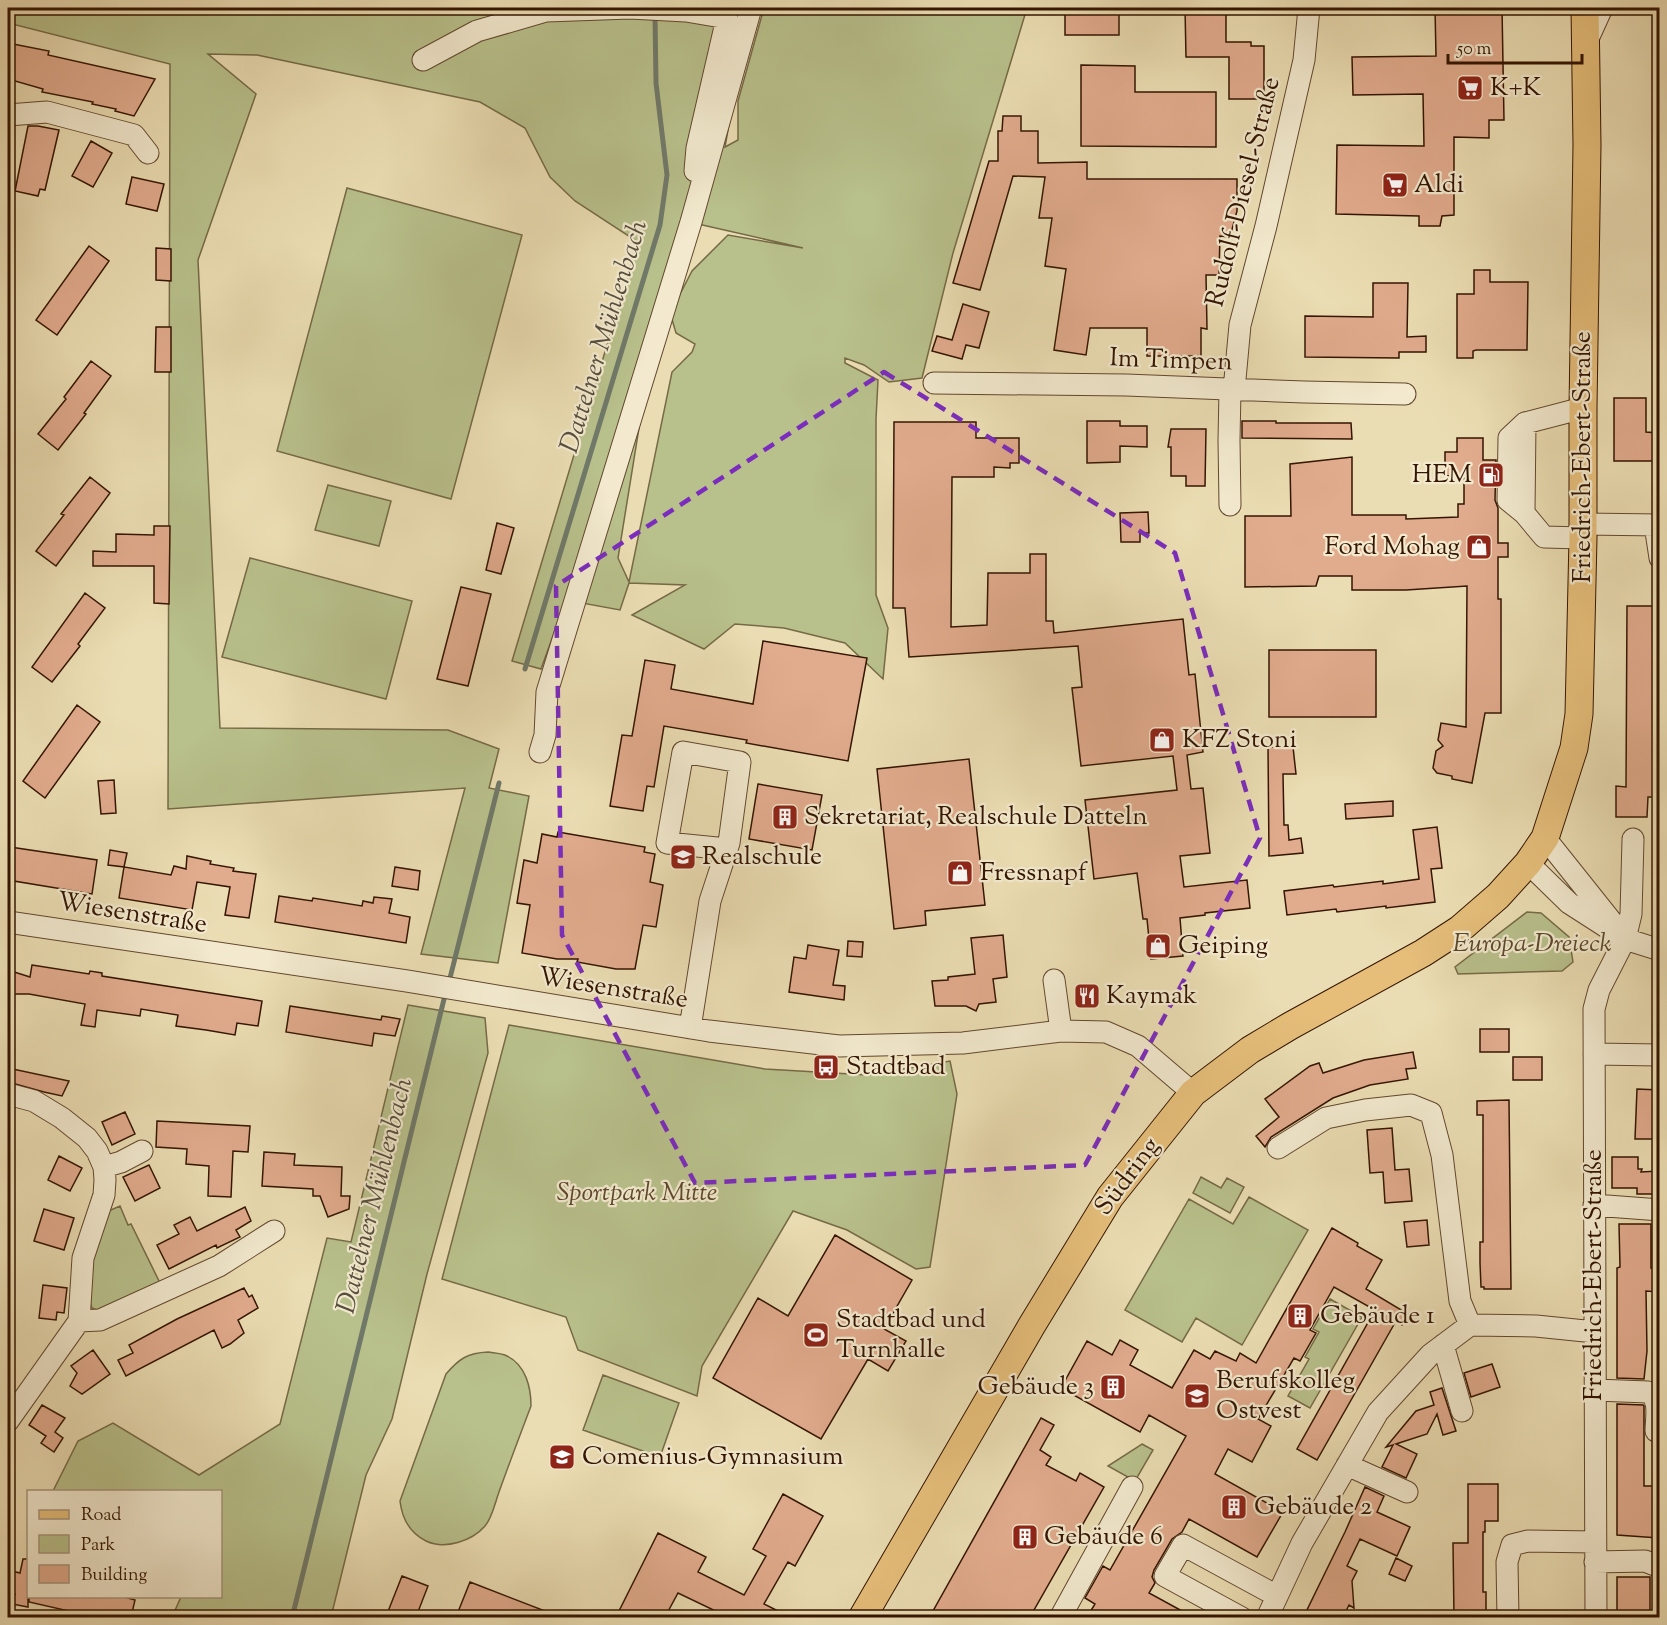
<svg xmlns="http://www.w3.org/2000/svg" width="1667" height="1625" font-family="'Sorts Mill Goudy',serif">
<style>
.green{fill:#b8c08b;stroke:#766a46;stroke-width:1.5;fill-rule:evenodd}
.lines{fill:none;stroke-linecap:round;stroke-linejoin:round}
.stream{stroke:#707969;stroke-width:5}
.building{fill:#e1ab8d;stroke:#341501;stroke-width:1.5}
.minor-casing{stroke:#62472e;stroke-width:23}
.major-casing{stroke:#341501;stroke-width:29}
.minor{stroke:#f2e9ce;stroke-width:21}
.major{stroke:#e6be7a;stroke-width:27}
.marked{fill:none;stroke:#7b2cbf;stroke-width:4.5;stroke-dasharray:12 8;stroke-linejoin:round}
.labels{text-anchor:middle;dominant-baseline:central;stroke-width:4.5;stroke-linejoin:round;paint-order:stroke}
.poi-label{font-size:26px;fill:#341501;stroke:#f2e9ce;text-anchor:start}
.street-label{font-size:26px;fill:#341501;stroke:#f2e9ce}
.park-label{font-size:26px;font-style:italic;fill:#5c482a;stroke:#f2e9ce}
.water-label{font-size:27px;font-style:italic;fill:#574f3e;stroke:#f2e9ce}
</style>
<rect width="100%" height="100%" fill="#ebddb3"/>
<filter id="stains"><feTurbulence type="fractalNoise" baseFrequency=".00333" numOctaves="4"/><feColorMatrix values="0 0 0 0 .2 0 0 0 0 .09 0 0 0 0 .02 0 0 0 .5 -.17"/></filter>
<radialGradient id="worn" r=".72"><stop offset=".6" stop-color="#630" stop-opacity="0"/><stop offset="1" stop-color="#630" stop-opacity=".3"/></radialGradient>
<path class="green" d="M8 8H758L732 107 725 147 738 140V101L764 8H1027L953 253 922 378 889 382 864 365 845 358V363L878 380 876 419V595L888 628 883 679 845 643 784 628 735 624 704 649 632 615 685 585 629 583 620 610 566 600 541 669 512 661 638 242 575 201 550 177 525 128 480 102 257 55 208 54 256 94 198 260 220 728 448 730 499 749 489 788 529 796 498 963 421 954 465 788 168 809 170 64 8 23ZM698 224 803 248 728 235 692 271 677 300ZM671 316 676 333 695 344 692 352 672 372 629 582 618 558 640 422Z
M347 188 522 235 451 499 277 451Z
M328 485 391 501 379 546 315 530Z
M250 558 412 601 386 699 222 657Z
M1527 912 1541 913 1569 937 1573 962 1562 971 1458 974 1455 967Z
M408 1005 485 1018 488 1053 427 1274 392 1419 366 1475 331 1617H172L181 1597 220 1596V1492L53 1491 78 1441 113 1423 199 1475 280 1424 327 1238 351 1242Z
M509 1025 765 1069 868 1075 950 1061 957 1094 930 1267 916 1269 847 1230 793 1211 702 1366 697 1396 578 1350 566 1317 442 1279Z
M1201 1177 1221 1188 1227 1178 1244 1187 1230 1213 1193 1193Z
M1249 1197 1308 1230 1242 1345 1196 1318 1182 1342 1125 1310 1189 1199 1233 1224Z
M120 1206 128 1225 131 1224 162 1287 99 1311 92 1308 90 1303 89 1265 106 1212Z
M1330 1299 1362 1317 1310 1408 1288 1396 1309 1359 1305 1357 1319 1332 1313 1329Z
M488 1352C494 1353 502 1353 507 1356 526 1365 531 1388 531 1406 520 1435 509 1464 499 1492 495 1503 492 1518 485 1526 472 1541 445 1550 426 1541 410 1533 402 1518 400 1501L446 1374C459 1359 467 1353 488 1352Z
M603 1375 679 1403 660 1457 583 1430Z
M1142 1444 1153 1450 1135 1481 1108 1466Z"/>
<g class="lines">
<path class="stream" d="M525 669 660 225 667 175 656 83 655 15
M449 982 499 783
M292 1618 446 991"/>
</g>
<path class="building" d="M1065 8H1119V35H1065Z
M1185 8H1226V42H1251V46H1264V99H1229V57H1186Z
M1435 8H1502L1504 120H1489V138L1454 137V215L1442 216 1440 226H1419V216L1336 214 1337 145 1424 146 1423 94 1353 95 1352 57 1436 56Z
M8 43 49 51 48 55 155 79 134 116 115 111 116 109 92 104 93 102 42 92 43 89 8 79Z
M1081 65 1135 66V92H1216V147L1081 146Z
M1003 116H1021V131H1038V163L1087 162V179H1237V211L1230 237 1220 236 1219 275H1206L1207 329 1201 328V356H1147V328H1090L1086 355 1054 350 1066 269 1045 266 1052 218H1039L1045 177 1013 176 980 290 953 283 989 161H998V131H1002Z
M28 126H38L59 130 45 190 40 189 38 196 15 191Z
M91 141 112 153 93 187 72 176Z
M132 177 164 184 157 211 126 204Z
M89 246 109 261 57 335 36 320Z
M156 248 171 249V281L156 280Z
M1474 270H1490V282H1528L1527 350H1476L1473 351V358H1457V294H1474Z
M1373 283H1408L1407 337 1426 336V352H1399V358L1305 357V316L1373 317Z
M963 304 989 312 979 348 966 345 962 359 932 351 937 336 952 340Z
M156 327H171V372H155Z
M91 361 111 376 84 413 86 414 58 450 38 434 66 399 64 397Z
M1614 398H1646V432L1659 433V461H1614Z
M1087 421H1120V426H1147V447L1120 446V462L1087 463Z
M1242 421H1276V423H1351L1352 439 1242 438Z
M894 422H976V438H1019V463H1010V468L994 467V477H952L951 627 987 625 988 573H1030V554H1046V621H1053L1054 633 1183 619 1189 675 1195 674 1203 752 1187 755 1191 789 1203 788 1210 853 1180 856 1184 887 1247 880 1250 908 1205 913V915L1180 918 1183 956 1151 959 1147 919H1143L1137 873 1094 879 1085 800 1177 790 1173 756 1081 766 1072 688 1082 687 1078 646 909 657 905 608H893Z
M1171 429H1206L1205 486H1186V476H1171V447H1168Z
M1457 438H1483V460H1496L1495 500 1498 508V543H1508V557H1498V599H1501V713H1485L1472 783 1452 779V776L1437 773 1433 768 1436 751 1443 746 1438 740 1441 723 1466 727 1467 586 1406 590H1352V576H1319L1316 586 1245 587V516H1291L1290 464 1352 457V515H1406V519L1458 517V504H1464V476H1445V452H1457Z
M90 477 110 493 56 566 36 551 64 515 61 514Z
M1148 512 1149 533H1140V542H1121L1120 513Z
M497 523 514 528 501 574 486 570Z
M154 526H170L169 604 154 603V566H93V551L116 552V534L154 535Z
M461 587 491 594 468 686 437 679Z
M85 593 105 608 78 644 80 646 52 682 32 667Z
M1627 606H1659V797H1648L1647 817H1616V786L1626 787Z
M763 641 867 658 848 761 746 743 747 740 664 726 654 787 647 786 643 811 610 806 622 735 632 736 645 660 675 665 671 689 753 704Z
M1269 650H1376V717H1269Z
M77 705 100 722 45 798 23 781Z
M1268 747H1293L1296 774H1283L1284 825H1288L1289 840 1301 838 1303 853 1269 856Z
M969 759 985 905 925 911 926 925 894 929 877 769Z
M114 780 116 813 101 814 98 781Z
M758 784 822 795 812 850 749 839Z
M1393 801V816L1346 819 1345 804Z
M1437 827 1442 868 1431 869 1435 902 1386 908V906L1337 912 1336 909 1287 915 1284 891 1333 885 1334 887 1383 881V884L1419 879 1413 830Z
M558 832 645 847 644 852 655 854 650 882 663 885 656 927 643 925 635 969H616L577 962 578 959H557L522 953 530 905 517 903 524 860 537 863 542 834 557 837Z
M10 847 97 860 92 894 8 880Z
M110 850 127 853 124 867 171 875 174 866 186 869 187 856 211 861 210 864 234 868 233 871 256 874 249 918 225 915 230 887 197 882 192 910 119 898 124 867 108 865Z
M395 867 420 871 418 890 392 886Z
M279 896 312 901 313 898 362 906 363 901 373 903 374 897 392 899 389 913 410 917 406 943 275 922Z
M1003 935 1007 977 993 979 996 1002 979 1004 976 1011 966 1006H935L932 981 948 980V977L975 974 971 938Z
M848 941 863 942 862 957 847 956Z
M808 945 839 950 833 985 845 986 844 1000 789 992 794 957 806 959Z
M32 965 89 974 90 971 102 973V976L262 1001 258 1026 237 1023 235 1035 206 1030 176 1026 178 1015 141 1009 140 1016 97 1010 95 1027 81 1025 85 1004 29 994H8V970L30 977Z
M290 1006 381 1020 382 1016 400 1019 395 1036 374 1033 372 1046 286 1032Z
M1480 1029H1509V1052H1480Z
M1413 1052 1416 1068 1406 1069 1408 1079 1370 1085 1333 1098 1271 1137 1265 1147 1256 1136 1279 1117 1265 1099 1310 1066 1319 1063 1323 1073 1364 1060Z
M1513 1057H1542V1080H1513Z
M8 1068 69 1081 62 1096 44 1092 8 1082Z
M1637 1089 1659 1090V1139H1635Z
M1509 1100 1511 1289H1484V1287H1481L1480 1263V1242H1483V1115H1477V1101Z
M125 1112 135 1134 112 1145 102 1122Z
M157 1121 250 1126 248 1152 233 1151 231 1197 208 1196 209 1166 186 1164 187 1149 156 1147Z
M1392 1128 1395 1170 1409 1169 1412 1201 1385 1203 1383 1172 1370 1173 1367 1130Z
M264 1152 295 1154 294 1165 342 1167 341 1196H350L349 1209 328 1217 320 1196H313V1189L262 1186Z
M59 1156 82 1168 70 1191 48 1180Z
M1612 1157H1638V1169H1642L1641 1172 1659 1171V1194H1637V1188H1612Z
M149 1165 160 1188 135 1201 123 1177Z
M245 1207 251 1221 236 1230 240 1237 217 1248 216 1245 169 1269 157 1245 179 1234 174 1225 190 1217 197 1231Z
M44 1209 74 1218 64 1250 34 1241Z
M1427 1220 1429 1245 1407 1247 1404 1222Z
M1619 1224H1651V1268H1659V1292L1646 1291 1647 1351 1644 1379 1617 1378V1268L1620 1267Z
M1332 1228 1358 1243 1357 1246 1382 1260 1366 1289 1408 1314 1402 1325 1396 1321 1317 1460 1297 1449 1375 1310 1334 1287 1310 1330 1316 1333 1300 1361 1294 1358 1258 1419 1271 1426 1252 1462 1228 1449 1215 1474 1283 1512 1257 1557 1189 1519 1182 1532 1172 1539 1154 1570 1152 1577 1155 1583 1149 1593 1193 1617H1087L1095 1604 1085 1598 1103 1566 1110 1570 1186 1436 1149 1415 1140 1432 1061 1388 1087 1341 1112 1355 1120 1340 1138 1350 1130 1365 1172 1388 1194 1350 1210 1359 1215 1351 1236 1361 1240 1353 1256 1363Z
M835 1235 912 1280 884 1329 906 1341 888 1371 868 1359 821 1439 713 1378 758 1298 788 1316Z
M43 1285 67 1288 64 1313 57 1312 56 1320 39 1318Z
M244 1288 249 1297 252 1295 258 1308 238 1320 244 1333 230 1344 222 1348 214 1330 126 1376 118 1360 133 1353 129 1345 177 1319Z
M93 1350 110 1374 82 1394 70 1386 77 1373 71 1366Z
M1492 1364 1500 1387 1471 1397 1464 1373Z
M1442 1388 1456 1431 1443 1435 1437 1414 1427 1434 1396 1444 1417 1454 1406 1478 1382 1467 1393 1445 1386 1447 1416 1411 1434 1405 1430 1392Z
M1617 1404 1643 1405 1644 1406V1486H1659V1538L1617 1535Z
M42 1405 65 1418 55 1432 63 1438 54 1452 41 1443 46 1436 29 1425Z
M1041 1418 1054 1425 1040 1450 1051 1457 1046 1465 1076 1481 1080 1473 1104 1487 1030 1617H944L933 1611Z
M1468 1484H1498V1521H1485V1532H1483V1592H1486V1617H1454L1453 1543H1468Z
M1365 1487 1384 1496 1377 1512 1410 1527 1397 1556 1360 1539 1347 1566 1357 1571 1352 1581 1354 1608 1349 1605 1343 1617H1317L1306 1612 1345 1532Z
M783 1494 823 1516 795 1566 788 1562 764 1604 790 1617H728L678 1593 665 1617H616L658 1533 706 1557 698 1572 744 1595 766 1556 753 1549Z
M1396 1558 1412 1566 1405 1581 1389 1574Z
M23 1559H28V1607L12 1604 15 1594 8 1592V1570L20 1573Z
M402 1576 428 1586 416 1617H397L387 1614Z
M1617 1577H1650V1617H1617Z
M470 1582 558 1616V1617H473L458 1612Z
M29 1596H121L135 1600 131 1617H95L29 1602Z"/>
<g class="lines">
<defs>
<path id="minor" d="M630 8 686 11 727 18 697 148 695 171
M1587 41 1602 8
M423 60 477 31 546 11 630 8
M8 115 47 112 134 135 148 153
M934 383 1126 385 1304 392 1405 394
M1230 390 1229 440 1230 505
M1234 390 1240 325 1266 226 1304 60 1309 8
M1583 408 1525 423 1524 513 1544 537 1583 538
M1524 513 1508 500 1509 438 1525 423
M1583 524 1660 525
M1655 525 1660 558
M540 752 545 735 547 692 691 222 751 8
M1545 838 1616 927
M1528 863 1569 903 1625 939 1660 950
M8 922 407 981 709 1031 839 1046 963 1043 1061 1031 1106 1032 1138 1046 1193 1093
M1054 980 1061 1031
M690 1028 710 901 729 843 740 762 683 752 667 843 727 849
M1594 1054 1660 1055
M8 1094 34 1101 62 1118 87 1138 97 1151 104 1167 105 1180 104 1195 83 1258 79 1321 8 1421
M1278 1148 1326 1118 1365 1110 1411 1105 1431 1113 1442 1155 1460 1301 1470 1325
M104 1167 121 1162 142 1151
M1594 1205 1660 1210
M79 1321 100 1320 219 1266 274 1231
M1443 1345 1462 1411
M1595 1390 1648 1392C1661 1399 1656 1418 1656 1431
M1347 1465 1407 1492
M1595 1562 1645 1561 1660 1567
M1060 1618 1132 1487
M1242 1618 1165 1576 1183 1545 1277 1596
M1267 1618 1302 1543 1378 1412 1430 1355 1470 1325 1536 1326 1595 1332
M1508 1618 1507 1562 1512 1545 1528 1541 1595 1542
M1596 1618 1594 1009 1599 990 1625 939 1631 914 1633 839"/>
<path id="major" d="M862 1618 1032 1325 1110 1197 1193 1093 1250 1050 1290 1026 1423 953 1460 929 1498 896 1528 863 1545 838 1574 748 1579 714 1583 538V408L1587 145 1585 8"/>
</defs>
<use href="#minor" class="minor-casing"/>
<use href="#major" class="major-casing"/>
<use href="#minor" class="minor"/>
<use href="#major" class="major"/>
</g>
<path class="marked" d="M884 372 1175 553 1260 838 1085 1165 695 1183 562 935 556 586Z"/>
<defs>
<symbol id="supermarket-square" viewBox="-11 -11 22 22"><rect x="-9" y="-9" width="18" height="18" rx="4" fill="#8f2418" stroke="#f2e9ce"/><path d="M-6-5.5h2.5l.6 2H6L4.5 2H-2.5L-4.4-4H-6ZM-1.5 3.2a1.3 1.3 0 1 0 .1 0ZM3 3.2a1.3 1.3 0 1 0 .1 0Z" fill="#fff"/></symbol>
<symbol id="fuel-square" viewBox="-11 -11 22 22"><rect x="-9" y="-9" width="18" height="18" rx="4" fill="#8f2418" stroke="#f2e9ce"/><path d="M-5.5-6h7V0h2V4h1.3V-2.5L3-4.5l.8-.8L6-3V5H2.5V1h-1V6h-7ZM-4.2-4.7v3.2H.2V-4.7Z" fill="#fff"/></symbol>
<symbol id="shop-square" viewBox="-11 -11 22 22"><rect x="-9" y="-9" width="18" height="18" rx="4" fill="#8f2418" stroke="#f2e9ce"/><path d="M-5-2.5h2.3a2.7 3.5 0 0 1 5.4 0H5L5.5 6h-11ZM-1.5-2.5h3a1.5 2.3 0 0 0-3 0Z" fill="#fff"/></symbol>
<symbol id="building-square" viewBox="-11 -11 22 22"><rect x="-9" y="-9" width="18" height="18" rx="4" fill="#8f2418" stroke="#f2e9ce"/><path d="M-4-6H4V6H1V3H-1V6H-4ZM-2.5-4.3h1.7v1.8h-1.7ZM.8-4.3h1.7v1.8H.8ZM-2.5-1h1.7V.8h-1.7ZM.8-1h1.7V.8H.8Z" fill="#fff"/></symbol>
<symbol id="school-square" viewBox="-11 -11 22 22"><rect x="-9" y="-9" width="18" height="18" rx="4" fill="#8f2418" stroke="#f2e9ce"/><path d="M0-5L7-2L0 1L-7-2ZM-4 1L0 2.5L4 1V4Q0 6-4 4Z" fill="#fff"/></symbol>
<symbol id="restaurant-square" viewBox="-11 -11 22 22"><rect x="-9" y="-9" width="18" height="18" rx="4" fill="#8f2418" stroke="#f2e9ce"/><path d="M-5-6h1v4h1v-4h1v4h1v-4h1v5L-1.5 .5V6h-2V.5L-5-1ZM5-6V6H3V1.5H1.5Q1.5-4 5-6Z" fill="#fff"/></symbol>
<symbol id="bus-square" viewBox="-11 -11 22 22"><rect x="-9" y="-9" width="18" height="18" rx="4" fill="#8f2418" stroke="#f2e9ce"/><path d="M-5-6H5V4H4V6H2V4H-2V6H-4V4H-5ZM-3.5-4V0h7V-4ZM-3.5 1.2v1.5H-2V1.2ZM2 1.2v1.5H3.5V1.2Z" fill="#fff"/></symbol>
<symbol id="stadium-square" viewBox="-11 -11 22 22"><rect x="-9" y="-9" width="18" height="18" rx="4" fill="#8f2418" stroke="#f2e9ce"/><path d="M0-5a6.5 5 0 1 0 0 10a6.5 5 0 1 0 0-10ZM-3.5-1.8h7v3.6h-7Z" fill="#fff"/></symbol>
</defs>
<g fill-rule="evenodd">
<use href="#supermarket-square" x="1455" y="73" width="30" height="30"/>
<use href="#supermarket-square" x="1380" y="170" width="30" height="30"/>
<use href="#fuel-square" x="1476" y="460" width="30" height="30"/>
<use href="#shop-square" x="1464" y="532" width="30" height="30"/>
<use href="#shop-square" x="1147" y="725" width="30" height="30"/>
<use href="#building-square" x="770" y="802" width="30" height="30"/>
<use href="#school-square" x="668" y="842" width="30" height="30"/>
<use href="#shop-square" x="945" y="858" width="30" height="30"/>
<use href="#shop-square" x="1143" y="931" width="30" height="30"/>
<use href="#restaurant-square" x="1072" y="981" width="30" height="30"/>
<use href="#bus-square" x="811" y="1052" width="30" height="30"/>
<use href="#building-square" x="1285" y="1301" width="30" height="30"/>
<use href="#stadium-square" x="801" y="1320" width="30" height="30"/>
<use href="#building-square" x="1098" y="1372" width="30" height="30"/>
<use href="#school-square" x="1182" y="1381" width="30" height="30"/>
<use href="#school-square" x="547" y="1442" width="30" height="30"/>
<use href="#building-square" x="1219" y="1492" width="30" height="30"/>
<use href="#building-square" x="1010" y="1522" width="30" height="30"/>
</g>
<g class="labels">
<g class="poi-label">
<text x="1490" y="88">K+K</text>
<text x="1414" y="185">Aldi</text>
<text x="1472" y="475" text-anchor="end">HEM</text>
<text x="1460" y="547" text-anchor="end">Ford Mohag</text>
<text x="1182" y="740">KFZ Stoni</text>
<text x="804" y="817">Sekretariat, Realschule Datteln</text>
<text x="702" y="857">Realschule</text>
<text x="980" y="873">Fressnapf</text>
<text x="1178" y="946">Geiping</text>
<text x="1106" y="996">Kaymak</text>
<text x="846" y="1067">Stadtbad</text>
<text x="1320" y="1316">Gebäude 1</text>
<text x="836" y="1320">Stadtbad und<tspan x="836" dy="30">Turnhalle</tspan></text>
<text x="1216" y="1381">Berufskolleg<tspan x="1216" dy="30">Ostvest</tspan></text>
<text x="1094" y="1387" text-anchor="end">Gebäude 3</text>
<text x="582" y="1457">Comenius-Gymnasium</text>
<text x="1254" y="1507">Gebäude 2</text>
<text x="1044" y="1537">Gebäude 6</text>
</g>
<g class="street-label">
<text transform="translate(1244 192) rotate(-76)">Rudolf-Diesel-Straße</text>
<text transform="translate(1171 361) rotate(2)">Im Timpen</text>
<text transform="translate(1583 457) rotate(-90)">Friedrich-Ebert-Straße</text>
<text transform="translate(132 914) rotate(9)">Wiesenstraße</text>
<text transform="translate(613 989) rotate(9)">Wiesenstraße</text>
<text transform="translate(1128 1177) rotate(-53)">Südring</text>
<text transform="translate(1594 1275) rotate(-90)">Friedrich-Ebert-Straße</text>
</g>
<g class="park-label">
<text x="1532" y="944">Europa-Dreieck</text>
<text x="637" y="1193">Sportpark Mitte</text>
</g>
<g class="water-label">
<text transform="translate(605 337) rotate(-73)">Dattelner Mühlenbach</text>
<text transform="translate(376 1196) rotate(-76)">Dattelner Mühlenbach</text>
</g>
</g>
<rect width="1667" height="1625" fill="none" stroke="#ebddb3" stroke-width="30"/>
<rect x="9" y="9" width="1649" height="1607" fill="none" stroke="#341501" stroke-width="3"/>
<rect x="15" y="15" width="1637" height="1595" fill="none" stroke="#341501" stroke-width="1.5"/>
<rect x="27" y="1490" width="195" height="108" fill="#f2e9ce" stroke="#a6947c" stroke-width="1.5"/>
<rect x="39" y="1510" width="30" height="9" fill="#e6be7a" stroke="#a6947c" stroke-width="1.5"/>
<text x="81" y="1520" font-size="18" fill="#341501">Road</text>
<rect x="39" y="1535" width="30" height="18" fill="#b8c08b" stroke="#a6947c" stroke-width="1.5"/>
<text x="81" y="1550" font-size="18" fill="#341501">Park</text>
<rect x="39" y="1565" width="30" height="18" fill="#e1ab8d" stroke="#a6947c" stroke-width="1.5"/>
<text x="81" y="1580" font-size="18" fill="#341501">Building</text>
<path d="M1448 54v9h134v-9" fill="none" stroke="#341501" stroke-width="3"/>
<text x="1457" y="54" font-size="18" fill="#341501" stroke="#f2e9ce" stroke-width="4.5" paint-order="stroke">50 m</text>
<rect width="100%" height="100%" filter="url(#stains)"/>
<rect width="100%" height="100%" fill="url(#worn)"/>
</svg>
